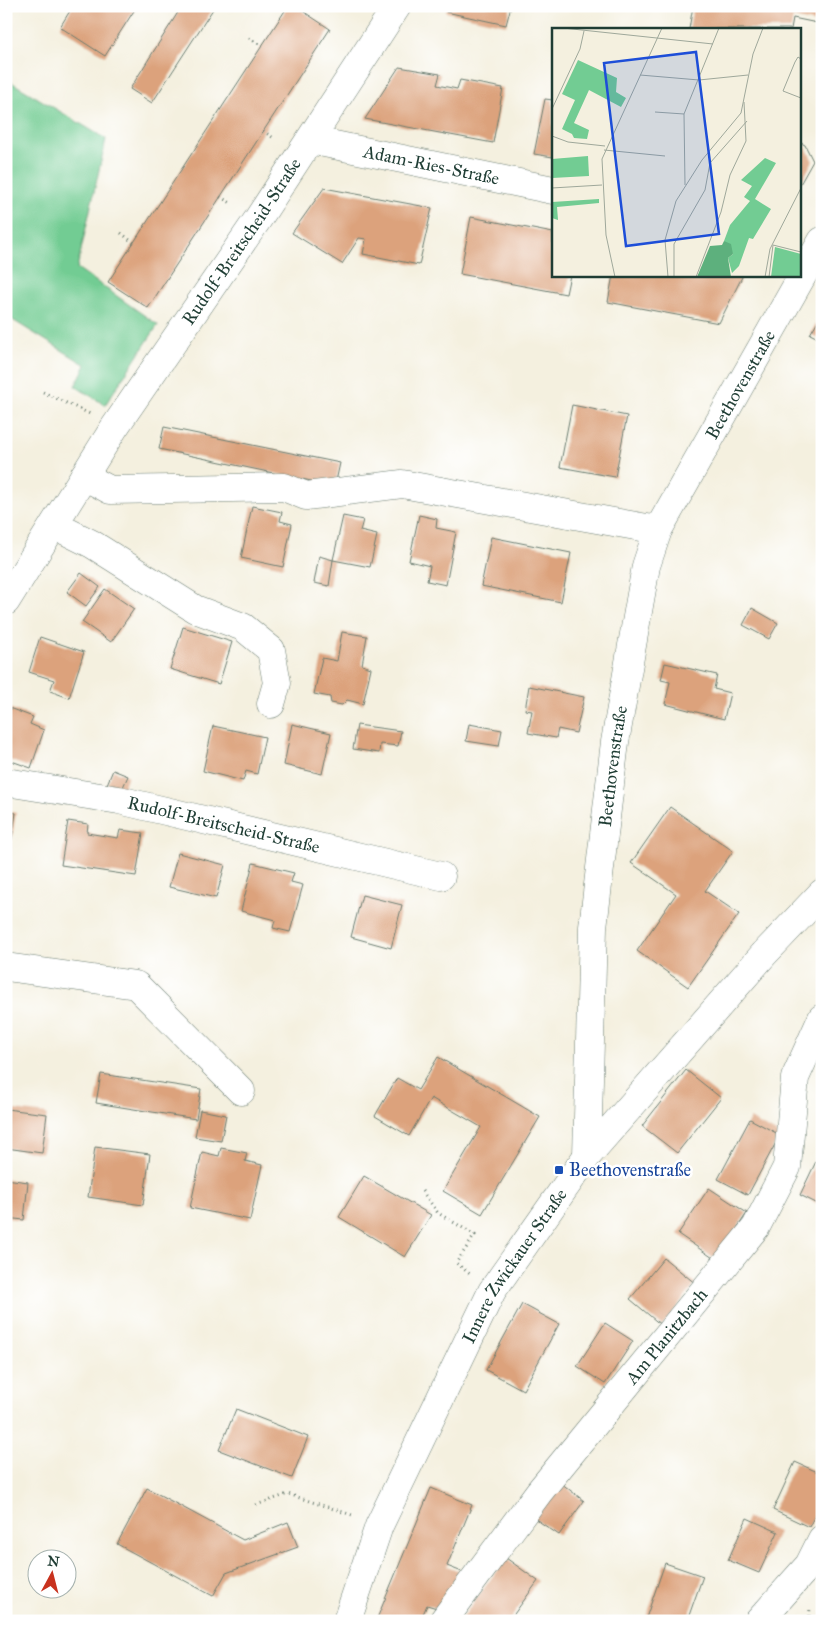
<svg xmlns="http://www.w3.org/2000/svg" width="828" height="1627" font-family="'IM FELL Great Primer',serif">
<style>
.green{fill:#72cc93;stroke:#488464}
.building{fill:#dca27c}
.lines{fill:none;stroke-linecap:round;stroke-linejoin:round}
.minor-casing{stroke:#6a7c70;stroke-width:29}
.major-casing{stroke:#6a7c70;stroke-width:29}
.path{stroke:#6a7c70;stroke-width:3;stroke-dasharray:1 4;stroke-linecap:butt}
.minor{stroke:#fff;stroke-width:28}
.major{stroke:#fff;stroke-width:28}
.transit-dot{fill:#1a4fb4;stroke:#fff;stroke-width:2}
.labels{text-anchor:middle;dominant-baseline:central;stroke-width:5;stroke-linejoin:round;paint-order:stroke}
.street-label{font-size:18px;fill:#1f3d34;stroke:#fff}
.transit-label{font-size:18px;fill:#164399;stroke:#fff;text-anchor:start}
.inset-road{fill:none;stroke:#9fa89b;stroke-width:1}
.view{fill:#1d4ed8;fill-opacity:0.15;stroke:#1d4ed8;stroke-width:2.5}
.inset-edge{fill:none;stroke:#1f3d34;stroke-width:2.5}
</style>
<rect width="100%" height="100%" fill="#fff"/>
<filter id="ink" filterUnits="userSpaceOnUse"><feTurbulence type="fractalNoise" baseFrequency=".02" numOctaves="2"/><feDisplacementMap in="SourceGraphic" scale="10" xChannelSelector="R" yChannelSelector="G"/><feConvolveMatrix kernelMatrix="1 2 1 2 8 2 1 2 1" color-interpolation-filters="sRGB"/></filter>
<filter id="wash" filterUnits="userSpaceOnUse"><feTurbulence type="fractalNoise" baseFrequency=".0096" numOctaves="4" result="noise"/><feDisplacementMap in="SourceGraphic" scale="20" xChannelSelector="R" yChannelSelector="G"/><feGaussianBlur stdDeviation="1.12" result="paint"/><feColorMatrix in="noise" values="0 0 0 0 0 0 0 0 0 0 0 0 0 0 0 0 0 1.4 0 .05"/><feComposite in="paint" operator="in"/></filter>
<g filter="url(#wash)">
<rect width="100%" height="100%" fill="#f4f0df"/>
<path class="green" d="M6 79 106 139 77 268 158 325 105 405 75 386 86 365 6 316Z"/>
<g id="blocks">
<path class="building" d="M73 6H137L105 56 60 27Z
M182 6H215L152 103 130 89Z
M288 6H295L330 29 148 308 108 282Z
M447 6H511L506 25 446 12Z
M693 6H822V24L793 18 791 29H689Z
M399 67 440 74 437 85 457 89 460 80 503 88 493 143 365 119Z
M545 99 553 100V157L534 154Z
M799 142 805 145 813 161 799 186Z
M324 188 432 208 419 265 363 254 366 239 359 238 342 264 292 233Z
M471 217 553 233V275H570L566 294 460 274Z
M613 275H741L742 277 719 323 608 302Z
M822 314V340L810 334Z
M572 405 627 416 615 477 560 467Z
M164 427 340 463 335 486 159 449Z
M252 506 282 512 280 521 292 524 283 567 241 558Z
M419 515 437 519 436 528 456 532 446 585 427 581 430 566 409 561Z
M343 516 363 520 360 531 377 535 370 567 333 560Z
M491 537 571 553 561 602 481 586Z
M319 556 333 560 329 586 314 583Z
M81 573 100 587 86 606 67 592Z
M105 589 134 609 111 642 82 622Z
M752 608 778 623 769 639 743 625Z
M183 627 232 642 219 684 170 669Z
M342 632 367 636 362 665 371 668 363 704 347 700 342 705 331 703 330 697 314 694 322 658 337 661Z
M40 637 84 652 69 698 50 691 54 680 29 672Z
M665 663 717 675 714 689 730 693 724 719 665 704 670 682 661 680Z
M529 686 584 697 576 733 558 729 556 738 528 733 532 711 525 710Z
M9 708 33 717 30 724 44 730 31 768 6 759V715Z
M292 724 331 733 322 774 284 765Z
M469 724 502 730 499 746 466 741Z
M357 725 401 731 398 746 380 744 379 753 353 749Z
M213 726 265 737 257 774 246 771 243 781 203 771Z
M113 770 128 776 119 796 105 789Z
M670 807 733 851 705 891 739 914 688 987 637 951 676 894 631 863Z
M6 811 16 813 9 856H6Z
M68 821 88 824 87 833 118 838 120 830 143 833 136 876 61 865Z
M178 853 225 865 216 898 169 887Z
M253 863 294 873 291 882 303 885 290 932 273 928 275 920 241 911Z
M362 895 402 905 391 948 351 937Z
M438 1057 540 1117 482 1214 443 1191 481 1127 431 1098 409 1136 375 1116 397 1078 418 1090Z
M686 1070 721 1098 677 1153 642 1126Z
M101 1074 201 1089 196 1119 96 1103Z
M6 1109 47 1114 42 1153 6 1148Z
M200 1110 226 1115 221 1141 195 1137Z
M750 1119 780 1135 748 1195 718 1179Z
M95 1147 150 1154 143 1205 88 1197Z
M221 1148 247 1153 245 1161 262 1165 250 1220 190 1208 202 1152 219 1156Z
M822 1149V1206L800 1195Z
M364 1176 431 1215 405 1257 339 1217Z
M6 1179 28 1182 24 1220 6 1218Z
M709 1188 747 1213 716 1260 678 1234Z
M664 1258 696 1284 662 1326 630 1299Z
M522 1304 559 1324 523 1390 486 1370Z
M605 1323 633 1341 605 1384 577 1366Z
M236 1409 308 1437 292 1478 219 1450Z
M795 1462 822 1474V1501L809 1527 773 1510Z
M561 1483 584 1501 559 1535 534 1518Z
M147 1488 243 1540 288 1522 298 1547 226 1573 213 1596 117 1544Z
M431 1488 472 1505 447 1566 467 1574 440 1609 427 1605 420 1621H376Z
M747 1518 778 1532 759 1573 728 1560Z
M506 1558 538 1581 509 1621H460Z
M665 1563 703 1576 687 1621H645Z"/>
</g>
</g>
<g filter="url(#ink)">
<use href="#blocks" fill-opacity="0" stroke="#6a7c70" stroke-width="1"/>
<g class="lines">
<defs>
<g id="minor">
<path id="s1" d="M310 140 553 190"/>
<path d="M84 476 110 490 284 487 306 496 402 484 658 530"/>
<path d="M54 525 92 544 195 609 243 627 271 650 277 683 271 704"/>
<path id="s2" d="M6 601 114 428 258 219 397 6"/>
<path id="s3" d="M6 782 119 800 441 876"/>
<path d="M6 967 136 985 241 1091"/>
<path id="s4" d="M587 1156 593 927 615 742 646 566 658 530 822 241"/>
<path id="s5" d="M443 1621 539 1492 756 1227 787 1167 795 1078 822 1018"/>
<path d="M759 1621 809 1565 822 1539"/>
</g>
<g id="major">
<path id="s6" d="M347 1621 379 1526 492 1291 587 1156 765 953 822 893"/>
</g>
</defs>
<use href="#minor" class="minor-casing"/>
<use href="#major" class="major-casing"/>
<path class="path" d="M249 38 262 46
M263 131 275 139
M220 197 233 204
M121 233 134 243
M43 392 90 414
M422 1191 438 1213 475 1235 456 1263 470 1274
M256 1505 288 1494 352 1515
M809 1621 810 1608"/>
<use href="#minor" class="minor"/>
<use href="#major" class="major"/>
</g>
</g>
<rect class="transit-dot" x="554" y="1165" width="10" height="10" rx="2.5"/>
<g class="labels">
<g class="street-label">
<text stroke="none"><textPath href="#s1" startOffset="124">Adam-Ries-Straße</textPath></text>
<text stroke="none"><textPath href="#s2" startOffset="430">Rudolf-Breitscheid-Straße</textPath></text>
<text stroke="none"><textPath href="#s4" startOffset="799">Beethovenstraße</textPath></text>
<text stroke="none"><textPath href="#s4" startOffset="391">Beethovenstraße</textPath></text>
<text stroke="none"><textPath href="#s3" startOffset="222">Rudolf-Breitscheid-Straße</textPath></text>
<text stroke="none"><textPath href="#s6" startOffset="394">Innere Zwickauer Straße</textPath></text>
<text stroke="none"><textPath href="#s5" startOffset="362">Am Planitzbach</textPath></text>
</g>
<g class="transit-label">
<text x="569" y="1170">Beethovenstraße</text>
</g>
</g>
<g transform="translate(552 28)">
<rect width="249" height="249" fill="#f4f0df"/>
<path d="M26 32 65 50 64 64 74 70 69 79 37 62 22 95 37 102 35 111 22 110 20 106 10 101 23 72 10 66ZM36 128 37 148 0 150V131ZM213 130 224 135 203 171 219 181 201 211 197 210 187 238 180 245 176 230 181 226 172 213 178 197 198 173 192 169 200 158 189 152ZM47 171V175L5 179 6 192 0 190V174ZM223 219 249 226V249H219Z" fill="#72cc93"/>
<path d="M172 213 179 216 181 226 176 230 179 249H145L158 218 170 217Z" fill="#5db07d"/>
<path class="inset-road" d="M11 0 161 16M249 31 246 29 243 34 231 63 249 70M88 47 147 52 196 47M0 81 28 21 32 3M103 84 132 86M0 108 16 114 53 118M52 122 113 128M133 157 132 86 167 0M0 160 50 157M221 217 249 224M63 249 54 207 50 131 110 0M116 249 113 212 124 173 150 132 189 85 201 26 211 0M122 249V216L153 162 158 135 195 93M144 249 169 184 178 147 194 113 192 74M213 249 218 221 249 160M217 249 221 217"/>
<path class="view" d="M144 24 167 206 74 218 52 35Z"/>
<rect width="249" height="249" class="inset-edge"/>
</g>
<rect width="828" height="1627" fill="none" stroke="#fff" stroke-width="25"/>
<g transform="translate(52 1574) rotate(7)"><circle r="24" fill="#ffffff" stroke="#a5b1ae"/>
<path d="M0-4L9 19L0 12L-9 19Z" fill="#c8321e"/>
<text y="-8" font-size="14" font-weight="bold" text-anchor="middle" fill="#1f3d34">N</text>
</g>
</svg>
